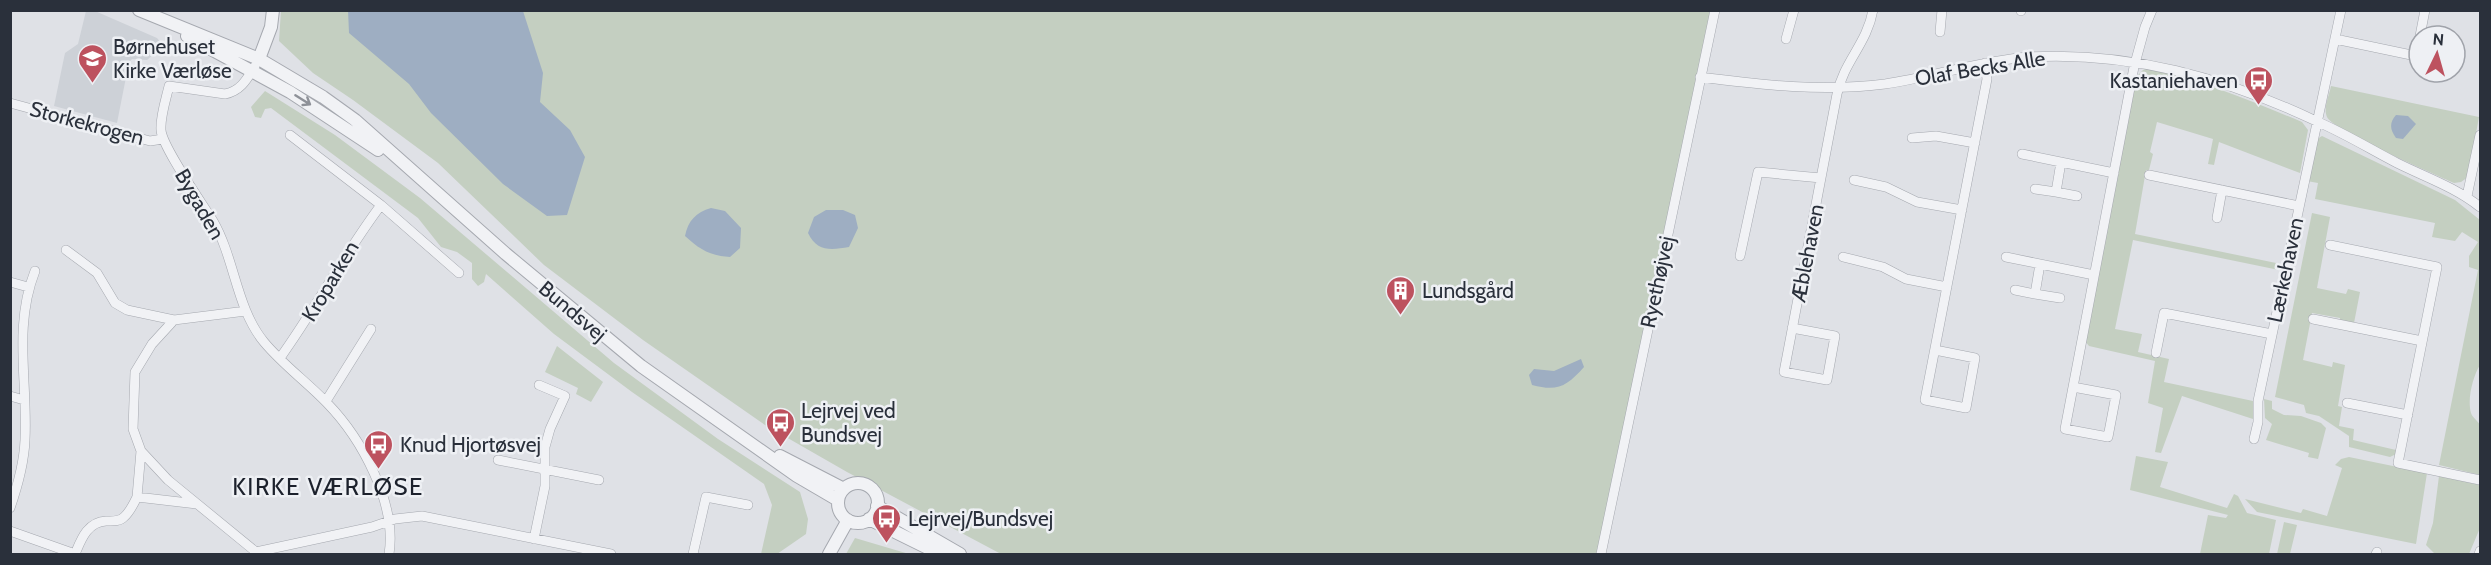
<svg xmlns="http://www.w3.org/2000/svg" width="2491" height="565" font-family="Cabin,sans-serif">
<style>
.built{fill:#cdd1d7}
.green{fill:#c4cfc1}
.water{fill:#9eaec2}
.lines{fill:none;stroke-linecap:round;stroke-linejoin:round}
.minor-casing{stroke:#a5a8af;stroke-width:10}
.tertiary-casing{stroke:#a5a8af;stroke-width:14}
.minor{stroke:#f1f2f5;stroke-width:9}
.tertiary{stroke:#f1f2f5;stroke-width:12}
.oneway{stroke:#8e9198}
.labels{text-anchor:middle;dominant-baseline:central;stroke-width:5;stroke-linejoin:round;paint-order:stroke}
.poi-label{font-size:21px;fill:#2a303b;stroke:#eef0f4;text-anchor:start}
.street-label{font-size:21px;fill:#2a303b;stroke:#eef0f4}
.quarter-label{font-size:24px;letter-spacing:1.5px;fill:#1c212c;stroke:#eef0f4}
</style>
<rect width="100%" height="100%" fill="#dfe1e6"/>
<path class="built" d="M86 11H95L157 38 166 49 155 53 147 60 132 59 129 62 117 123 54 106 65 53 78 44Z"/>
<path class="green" d="M281 10 1715 11 1604 554H1001L847 472 765 425 643 340 544 265 438 163 353 100 313 73 279 41Z
M2152 68C2204 82 2252 101 2302 122L2308 130 2300 173 2219 142 2214 165 2208 164 2213 139 2157 122 2150 152 2153 154 2149 170H2146L2135 234 2281 264 2279 270 2133 240 2115 329 2142 334 2138 352 2169 359 2164 382 2253 401V419L2182 396 2161 453 2155 452 2163 408 2148 403 2155 361 2089 346 2085 341 2137 76 2143 70Z
M2331 86 2479 117 2468 177 2461 182 2454 183C2434 174 2334 131 2327 117 2323 108 2329 96 2331 86Z
M265 91 335 135 420 198 614 363 718 439 800 492 808 519 806 534 777 554H761L772 505 764 484 632 392 554 334 486 274 484 282 478 286 472 279V263L457 252 441 247 418 218 271 108 265 109 261 118 255 117 251 107Z
M2322 136 2455 200 2480 220V365C2473 376 2467 399 2471 413 2472 417 2478 421 2480 425V475L2439 465 2478 270 2469 267V256L2478 242 2462 232 2455 241 2432 237 2435 223 2315 199 2318 183 2307 181 2317 139Z
M2312 213 2330 217 2317 288 2346 294 2348 289 2360 292 2354 323 2340 320V318L2312 313 2303 360 2332 367 2333 362 2345 365 2338 406 2342 407 2339 426 2354 429 2353 440 2396 450V454L2390 457 2349 447V436L2319 416 2306 413 2304 405 2275 397Z
M557 346 603 382 591 402 576 394 578 388 545 372Z
M2264 399 2272 401V409L2284 415 2301 416 2321 423 2326 428 2318 459 2308 457 2309 453 2266 440 2272 424 2265 418Z
M2136 456 2168 462 2160 487 2227 508 2234 494 2238 496 2247 513 2276 520 2269 554H2200L2208 515 2226 518 2228 515 2130 490Z
M2349 457 2427 473 2416 544 2257 512 2245 499 2301 513 2303 509 2327 516 2342 468 2335 465 2341 459Z
M2439 476 2480 485V528L2469 554H2435L2426 545 2433 523Z
M2284 522 2297 525 2290 554H2277Z
M855 538 909 554H846Z"/>
<path class="water" d="M348 10 523 11 543 73 540 102 570 130 585 157 567 215 547 216 503 184 431 113 409 84 349 33Z
M2396 115 2408 116 2416 124 2403 139 2396 138C2390 130 2389 123 2396 115Z
M711 208 725 211 741 228 740 248 730 257C710 256 699 249 685 236 688 221 696 212 711 208Z
M826 210H843L855 215 858 228 849 247C831 250 817 252 808 233L814 217Z
M1581 359 1584 367C1567 386 1558 392 1532 385L1529 375 1534 369 1554 371Z"/>
<g class="lines">
<defs>
<path id="minor" d="M2021 10V11
M1940 32 1942 10
M2420 36 2425 10
M1786 39 1794 10
M2335 39 2416 56 2419 39
M255 66C247 79 241 91 225 94L169 86C166 99 160 117 161 130 162 147 202 203 213 221 235 259 236 308 264 342 283 365 307 382 327 403 362 439 397 504 389 554
M1700 77C1762 85 1823 92 1885 84 1933 77 1979 61 2028 57 2130 51 2225 78 2316 121 2344 133 2370 149 2397 163 2425 177 2455 187 2480 207
M10 103 150 141 163 139
M290 135 381 205 459 273
M1912 138 1936 136 1975 143
M2022 154 2114 173
M2149 175 2299 206
M1854 180 1886 187 1917 202 1962 210
M2035 189 2056 192 2061 162
M2056 192 2077 196
M2467 196 2480 135
M2217 218 2222 190
M2330 245 2437 267 2398 463 2480 480
M66 250 97 273 115 303 127 310 174 320
M1740 256 1758 172 1821 178
M1843 257 1883 267 1906 279 1947 287
M2006 257 2094 275
M10 282 28 287
M2015 290 2035 294 2040 264
M2035 294 2060 298
M246 311 174 320 152 344 135 372 133 429 141 451 168 480 256 552 372 527 395 519 422 516 611 554
M2313 319 2422 341
M1792 328 1835 336 1827 380 1784 372 1837 94C1844 61 1867 44 1873 10
M1935 350 1975 358 1966 408 1925 400 1987 79 1985 63
M2156 353 2164 313 2272 334
M280 358C316 308 344 254 381 205
M2073 387 2116 395 2108 437 2065 429 2134 67 2145 27 2152 10
M10 396 24 400
M326 401 371 329
M2347 403 2408 415
M2254 439 2258 422V401L2341 10
M141 451 137 497 197 504
M498 460 599 480
M10 508C18 485 24 464 25 440 28 382 13 327 35 271
M10 531 75 554
M534 539 545 486V447L550 429 565 396 539 385
M75 554C81 540 87 522 106 521 112 521 119 522 124 517 130 512 134 503 137 497
M693 554 706 497 748 505
M1601 554 1715 10
M2376 554 2377 552
M2479 554 2480 551"/>
<path id="tertiary" d="M139 10 259 59 323 97 355 120 506 254 641 366 797 476 838 500
M187 36 290 92 378 150
M259 59 271 27 273 10
M780 456 844 489
M838 503a20 20 0 1 1 40 0a20 20 0 1 1-40 0Z
M877 506 960 554
M869 519 940 554
M829 554 848 520"/>
</defs>
<use href="#minor" class="minor-casing"/>
<use href="#tertiary" class="tertiary-casing"/>
<use href="#minor" class="minor"/>
<use href="#tertiary" class="tertiary"/>
</g>
<defs><path id="oneway-shaft" d="M-6 0H5M1.5-3L5.5 0L1.5 3" fill="none" stroke-width="1.6" stroke-linecap="round" stroke-linejoin="round" transform="scale(1.5)"/></defs>
<use class="oneway" href="#oneway-shaft" transform="translate(303 100) rotate(32)"/>
<defs>
<symbol id="school-pin" viewBox="-11 -11 22 30"><path d="M0 17L-7.5 6A9.5 9.5 0 1 1 7.5 6Z" fill="#bd525f" stroke="#eef0f4"/><path d="M0-5L7-2L0 1L-7-2ZM-4 1L0 2.5L4 1V4Q0 6-4 4Z" fill="#fff"/></symbol>
<symbol id="bus-pin" viewBox="-11 -11 22 30"><path d="M0 17L-7.5 6A9.5 9.5 0 1 1 7.5 6Z" fill="#bd525f" stroke="#eef0f4"/><path d="M-5-6H5V4H4V6H2V4H-2V6H-4V4H-5ZM-3.5-4V0h7V-4ZM-3.5 1.2v1.5H-2V1.2ZM2 1.2v1.5H3.5V1.2Z" fill="#fff"/></symbol>
<symbol id="building-pin" viewBox="-11 -11 22 30"><path d="M0 17L-7.5 6A9.5 9.5 0 1 1 7.5 6Z" fill="#bd525f" stroke="#eef0f4"/><path d="M-4-6H4V6H1V3H-1V6H-4ZM-2.5-4.3h1.7v1.8h-1.7ZM.8-4.3h1.7v1.8H.8ZM-2.5-1h1.7V.8h-1.7ZM.8-1h1.7V.8H.8Z" fill="#fff"/></symbol>
</defs>
<g fill-rule="evenodd">
<use href="#school-pin" x="76" y="42" width="33" height="45"/>
<use href="#bus-pin" x="2242" y="64" width="33" height="45"/>
<use href="#building-pin" x="1384" y="274" width="33" height="45"/>
<use href="#bus-pin" x="764" y="406" width="33" height="45"/>
<use href="#bus-pin" x="362" y="428" width="33" height="45"/>
<use href="#bus-pin" x="870" y="502" width="33" height="45"/>
</g>
<g class="labels">
<g class="poi-label">
<text x="113" y="46">Børnehuset<tspan x="113" dy="24">Kirke Værløse</tspan></text>
<text x="2238" y="80" text-anchor="end">Kastaniehaven</text>
<text x="1422" y="290">Lundsgård</text>
<text x="801" y="410">Lejrvej ved<tspan x="801" dy="24">Bundsvej</tspan></text>
<text x="400" y="444">Knud Hjortøsvej</text>
<text x="908" y="518">Lejrvej/Bundsvej</text>
</g>
<g class="street-label">
<text transform="translate(1980 68) rotate(-9)">Olaf Becks Alle</text>
<text transform="translate(87 123) rotate(15)">Storkekrogen</text>
<text transform="translate(200 204) rotate(60)">Bygaden</text>
<text transform="translate(1807 253) rotate(-79)">Æblehaven</text>
<text transform="translate(2285 270) rotate(-78)">Lærkehaven</text>
<text transform="translate(330 281) rotate(-59)">Kroparken</text>
<text transform="translate(1657 282) rotate(-78)">Ryethøjvej</text>
<text transform="translate(573 311) rotate(40)">Bundsvej</text>
</g>
<g class="quarter-label">
<text x="328" y="486">KIRKE VÆRLØSE</text>
</g>
</g>
<rect width="2491" height="565" fill="none" stroke="#2a303b" stroke-width="24"/>
<g transform="translate(2437 54) rotate(5)"><circle r="28" fill="#eef0f4" stroke="#a0a3aa" stroke-width="1.5"/>
<path d="M0-4.5L10 22L0 15L-10 22Z" fill="#bd525f"/>
<text y="-9" font-size="16" font-weight="bold" text-anchor="middle" fill="#2a303b">N</text>
</g>
</svg>
